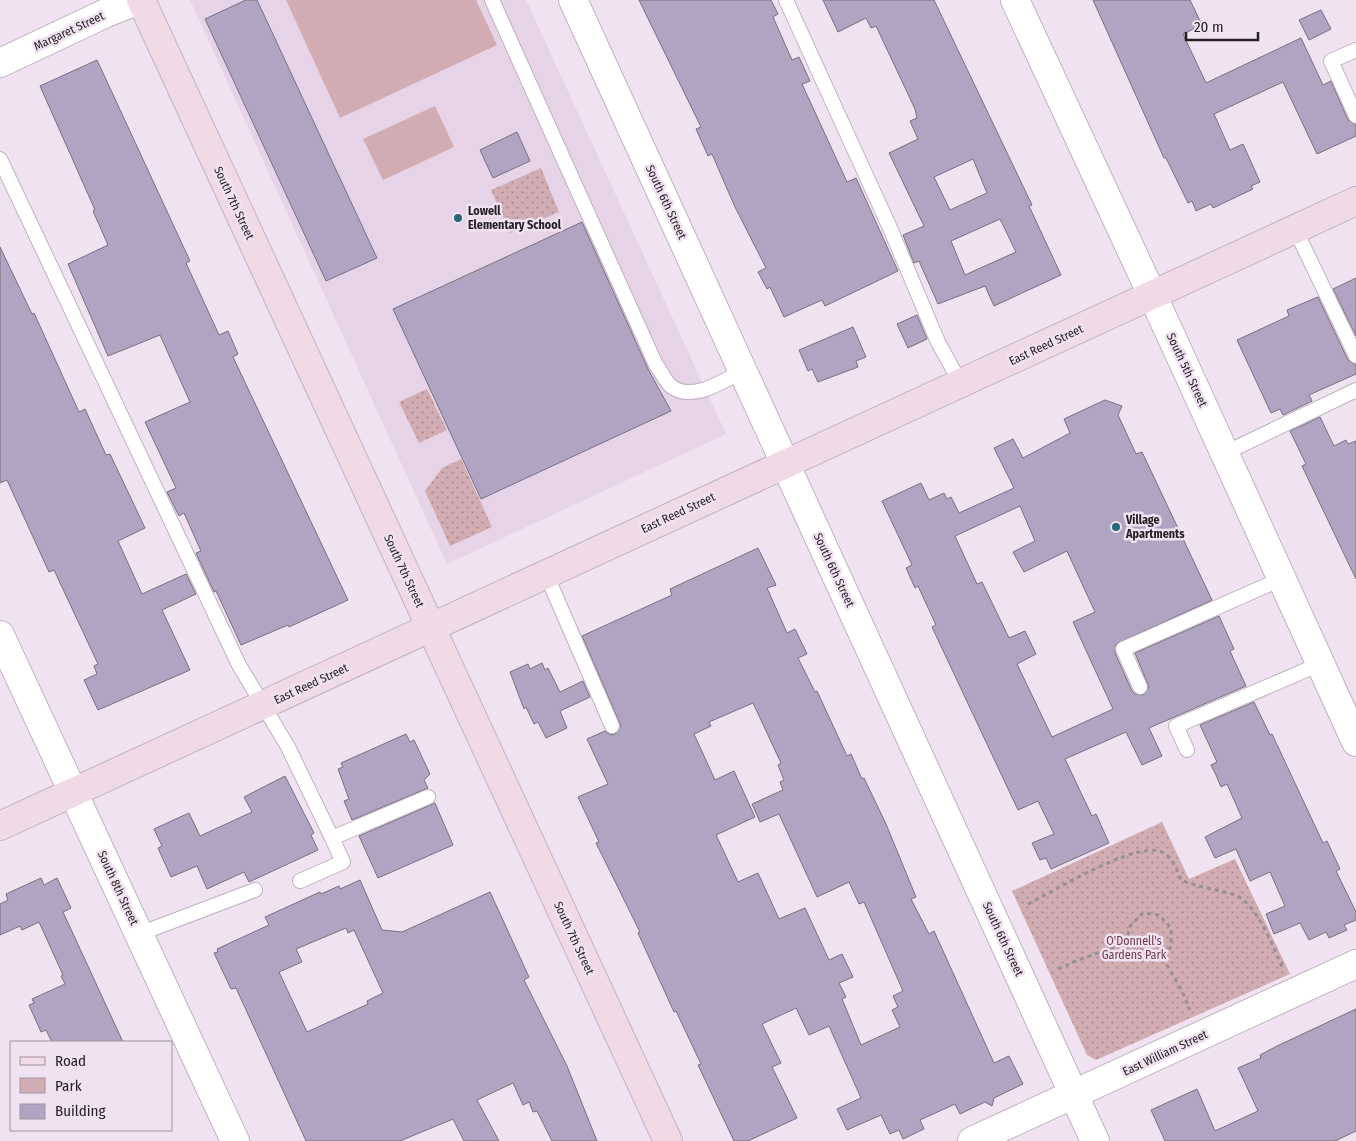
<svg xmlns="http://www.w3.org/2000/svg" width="1356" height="1141" font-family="'Fira Sans Condensed',sans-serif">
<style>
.built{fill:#e6d3e7}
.green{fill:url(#green-dots)}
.pitch{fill:#d1adb3}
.building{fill:#b1a4c2;stroke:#76707f;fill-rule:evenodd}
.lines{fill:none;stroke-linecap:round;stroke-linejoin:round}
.lane-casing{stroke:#bfb2c0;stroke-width:16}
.street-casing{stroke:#bfb2c0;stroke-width:30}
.secondary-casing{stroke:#bfb2c0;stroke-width:30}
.path{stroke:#988e98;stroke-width:3;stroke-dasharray:4 4;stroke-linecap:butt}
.lane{stroke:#fff;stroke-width:14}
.street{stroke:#fff;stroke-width:28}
.secondary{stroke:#efdae5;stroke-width:28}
.poi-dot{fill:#24687a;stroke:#f0e2f0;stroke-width:2}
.labels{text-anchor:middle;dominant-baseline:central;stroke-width:5;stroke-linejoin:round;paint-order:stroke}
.street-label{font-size:12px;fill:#252025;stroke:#f0e2f0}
.poi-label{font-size:12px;font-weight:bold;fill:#252025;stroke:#f0e2f0;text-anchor:start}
.park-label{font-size:12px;fill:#713c47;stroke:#f0e2f0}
</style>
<defs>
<pattern id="green-dots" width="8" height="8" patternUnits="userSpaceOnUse" patternTransform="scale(1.25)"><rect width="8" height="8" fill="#d1adb3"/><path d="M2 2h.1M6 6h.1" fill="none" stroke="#a98c91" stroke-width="1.8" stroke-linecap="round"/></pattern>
</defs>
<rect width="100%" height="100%" fill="#f0e2f0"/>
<path class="built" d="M190 0H526L726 434 447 564Z"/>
<path class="green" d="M541 168 559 212 510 233 491 190Z
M427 389 447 430 419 443 399 402Z
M461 459 492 527 450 546 425 491 442 468Z
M1162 822 1189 879 1235 859 1290 974 1096 1060 1087 1055 1012 891Z"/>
<path class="pitch" d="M286 0H476L497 45 340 118Z
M435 106 454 147 383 180 363 139Z"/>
<path class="building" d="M246 0H257L377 258 326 281 205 19Z
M639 0H771L778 14 773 17 792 60 799 57 810 81 802 84 847 182 856 178 898 271 825 306 822 300 784 317 770 287 767 289 758 272 766 268 735 207 712 154 708 156 696 129 701 127Z
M823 0H934L1032 205 1029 206 1061 275 994 306 985 286 938 304 919 261 914 263 903 235 924 226 889 153 918 139 910 121 917 118 915 109 876 26 871 28 866 18 838 32ZM973 159 987 193 950 210 934 177ZM1000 219 1016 252 965 275 951 241Z
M1093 0H1190L1202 25 1183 34 1206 83 1301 38 1323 85 1331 81 1348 120 1356 125V136L1317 154 1283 82 1214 114 1230 150 1243 144 1260 182 1251 186 1253 189 1213 208 1211 204 1196 211 1192 201 1188 203 1166 158H1164Z
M1321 10 1331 29 1309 40 1299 20Z
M97 60 190 261 186 263 219 335 228 331 238 354 233 357 348 600 289 627 288 625 241 645 216 591 214 592 196 553 201 551 184 513 179 516 167 492 176 488 145 422 190 402 160 335 108 356 68 264 108 245 93 211 95 210 40 86Z
M517 132 530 161 493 178 480 150Z
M582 222 648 369 671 411 481 499 393 309Z
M0 247 32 314 34 313 79 412 85 409 106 455 110 454 145 528 118 541 142 594 186 574 196 594 162 610 190 670 98 710 84 680 97 674 94 666 98 664 54 570 49 572 7 480 0 483Z
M1356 278V336L1333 289Z
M1318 297 1348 360 1356 365V374L1309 395 1312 401 1283 415 1280 409 1271 413 1237 340 1289 316 1287 310Z
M917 315 927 339 908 348 897 324Z
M853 327 866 357 856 361 858 367 818 382 812 369 808 371 799 350Z
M1105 400 1122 406 1118 415 1136 454 1142 452 1212 600 1116 644 1115 653 1132 691 1135 694 1143 695 1149 687 1135 653 1219 616 1234 649 1230 651 1246 686 1149 728 1162 756 1142 765 1126 732 1065 759 1092 816 1096 814 1109 843 1051 869 1046 858 1040 860 1032 843 1054 834 1038 801 1018 810 932 627 936 625 918 586 915 588 906 568 912 565 882 501 921 483 929 500 944 493 947 499 951 497 959 513 1014 488 994 448 1013 439 1023 458 1070 433 1064 419ZM1020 506 1035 541 1013 552 1024 572 1067 551 1095 612 1073 622 1113 709 1052 737 1017 664 1036 654 1025 631 1009 638 982 582 977 584 955 536Z
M1320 417 1334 446 1346 440 1348 444 1356 441V579L1302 466 1306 464 1290 431Z
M758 548 776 585 767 588 787 633 795 629 807 654 798 658 815 692 817 691 847 756 851 754 862 779 864 778 886 824 916 897 911 899 929 934 934 931 994 1063 1009 1056 1023 1084 994 1098 992 1106 985 1102 960 1114 955 1104 920 1120 924 1129 903 1139 899 1130 890 1134 881 1115 847 1130 837 1109 861 1098 829 1026 809 1035 796 1008 762 1024 781 1063 772 1067 797 1118 748 1141H734L698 1065 701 1064 676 1011 674 1012 638 933 640 932 596 843 599 842 578 797 608 784 587 739 605 731 611 735 615 734 621 726 582 636 672 595 670 589ZM753 703 781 763 778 765 784 780 780 782 783 790 752 804 760 822 779 814 817 897 849 882 859 904 864 902 903 991 893 996 898 1007 892 1010 900 1027 861 1045 842 999 846 997 839 983 853 977 842 954 829 960 805 908 779 919 758 873 738 882 716 835 755 817 734 771 715 780 694 734 711 726 709 722Z
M542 663 545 670 548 668 560 692 583 681 590 697 560 711 567 728 546 738 538 722 534 724 526 707 524 709 510 672 528 664 530 669Z
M1254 702 1270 735 1272 734 1323 843 1327 841 1340 869 1336 871 1356 912V920L1344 925 1347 930 1329 938 1326 932 1309 940 1300 923 1274 934 1266 914 1285 906 1270 872 1250 881 1236 849 1215 858 1205 837 1242 818 1227 784 1221 787 1216 775 1211 765 1217 762 1200 725Z
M406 734 410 742 414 740 430 774 424 780 428 788 352 820 344 801 349 799 338 769 343 767 341 763Z
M285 776 314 833 311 835 318 850 249 882 244 872 207 889 197 866 171 877 158 848 162 846 154 829 189 813 200 836 252 812 244 797Z
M435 803 453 845 378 878 359 836Z
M41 878 44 885 57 878 71 908 63 912 123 1042H52L46 1030 41 1032 29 1005 34 1003 32 999 65 984 61 976 63 975 39 922 22 930 20 926 0 935V904L8 900 6 894Z
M360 880 382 930 402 932 490 892 529 977 524 980 567 1066 597 1141H552L537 1111 533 1112 529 1102 523 1105 513 1083 477 1100 499 1141H464L453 1119 400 1141H306L236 988 231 989 214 953 218 952 217 949 269 925 265 917 320 892 321 894 339 886 340 889ZM346 928 348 933 354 930 383 993 367 1001 368 1004 307 1032 279 972 302 962 296 949Z
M1356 1009V1131L1335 1141H1165L1151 1110 1197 1089 1215 1131 1258 1111 1238 1068 1261 1058 1260 1055 1277 1046Z"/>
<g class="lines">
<defs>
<path id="lane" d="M492 0 656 365C661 371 666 383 672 387 694 402 724 380 743 371
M786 0 890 228 938 342 961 384
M1356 50 1331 61 1356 116
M0 159 239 665 288 747 332 838 428 797
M1295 229 1356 356
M1225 453 1356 390
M546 574 612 726
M1140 687 1123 649 1281 579
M1187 750 1176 726 1320 664
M300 881 343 862 332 838
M139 934 255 890"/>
<path id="street" d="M573 0 1095 1141
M1015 0 1173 340 1356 742
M0 63 106 13 139 0
M0 635 235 1141
M972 1141 1356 964"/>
<path id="secondary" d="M141 0 668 1141
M0 826 1356 201"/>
</defs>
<use href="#lane" class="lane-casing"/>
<use href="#street" class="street-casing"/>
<use href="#secondary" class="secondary-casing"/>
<path class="path" d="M1028 904C1054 891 1137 840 1162 852 1173 857 1177 871 1181 880 1199 888 1219 889 1237 896 1257 905 1274 948 1282 967
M1126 943 1130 926 1143 913 1159 915 1171 928V946L1164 960
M1058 969 1078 960 1126 943 1164 960 1182 991 1190 1010"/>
<use href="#lane" class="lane"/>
<use href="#street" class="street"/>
<use href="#secondary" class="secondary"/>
</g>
<g class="poi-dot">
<circle cx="458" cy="218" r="5"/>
<circle cx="1116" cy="527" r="5"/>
</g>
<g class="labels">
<g class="street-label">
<text transform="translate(69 31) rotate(-25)">Margaret Street</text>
<text transform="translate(666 202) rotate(65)">South 6th Street</text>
<text transform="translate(234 203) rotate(65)">South 7th Street</text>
<text transform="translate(1046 345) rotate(-25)">East Reed Street</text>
<text transform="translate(1187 370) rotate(65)">South 5th Street</text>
<text transform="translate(678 513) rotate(-25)">East Reed Street</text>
<text transform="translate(834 570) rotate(65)">South 6th Street</text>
<text transform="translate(404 571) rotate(65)">South 7th Street</text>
<text transform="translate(311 684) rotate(-25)">East Reed Street</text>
<text transform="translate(118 888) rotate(65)">South 8th Street</text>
<text transform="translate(574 938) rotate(65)">South 7th Street</text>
<text transform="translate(1003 939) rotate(65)">South 6th Street</text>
<text transform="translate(1165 1053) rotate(-25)">East William Street</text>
</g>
<g class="poi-label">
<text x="468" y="211">Lowell<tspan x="468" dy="14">Elementary School</tspan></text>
<text x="1126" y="520">Village<tspan x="1126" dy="14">Apartments</tspan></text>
</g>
<g class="park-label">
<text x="1134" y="941">O'Donnell's<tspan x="1134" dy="14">Gardens Park</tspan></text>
</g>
</g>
<rect x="10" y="1041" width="162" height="90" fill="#f0e2f0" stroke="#9f949f"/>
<rect x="20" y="1057" width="25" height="8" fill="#efdae5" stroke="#9f949f"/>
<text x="55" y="1066" font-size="15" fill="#252025">Road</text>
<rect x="20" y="1078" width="25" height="15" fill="#d1adb3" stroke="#9f949f"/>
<text x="55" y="1091" font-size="15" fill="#252025">Park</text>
<rect x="20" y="1104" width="25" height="15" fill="#b1a4c2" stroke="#9f949f"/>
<text x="55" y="1116" font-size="15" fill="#252025">Building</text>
<path d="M1186 32v8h72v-8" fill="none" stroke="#252025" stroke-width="2.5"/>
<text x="1194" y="32" font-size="15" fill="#252025" stroke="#f0e2f0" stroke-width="4" paint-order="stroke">20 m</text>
</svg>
